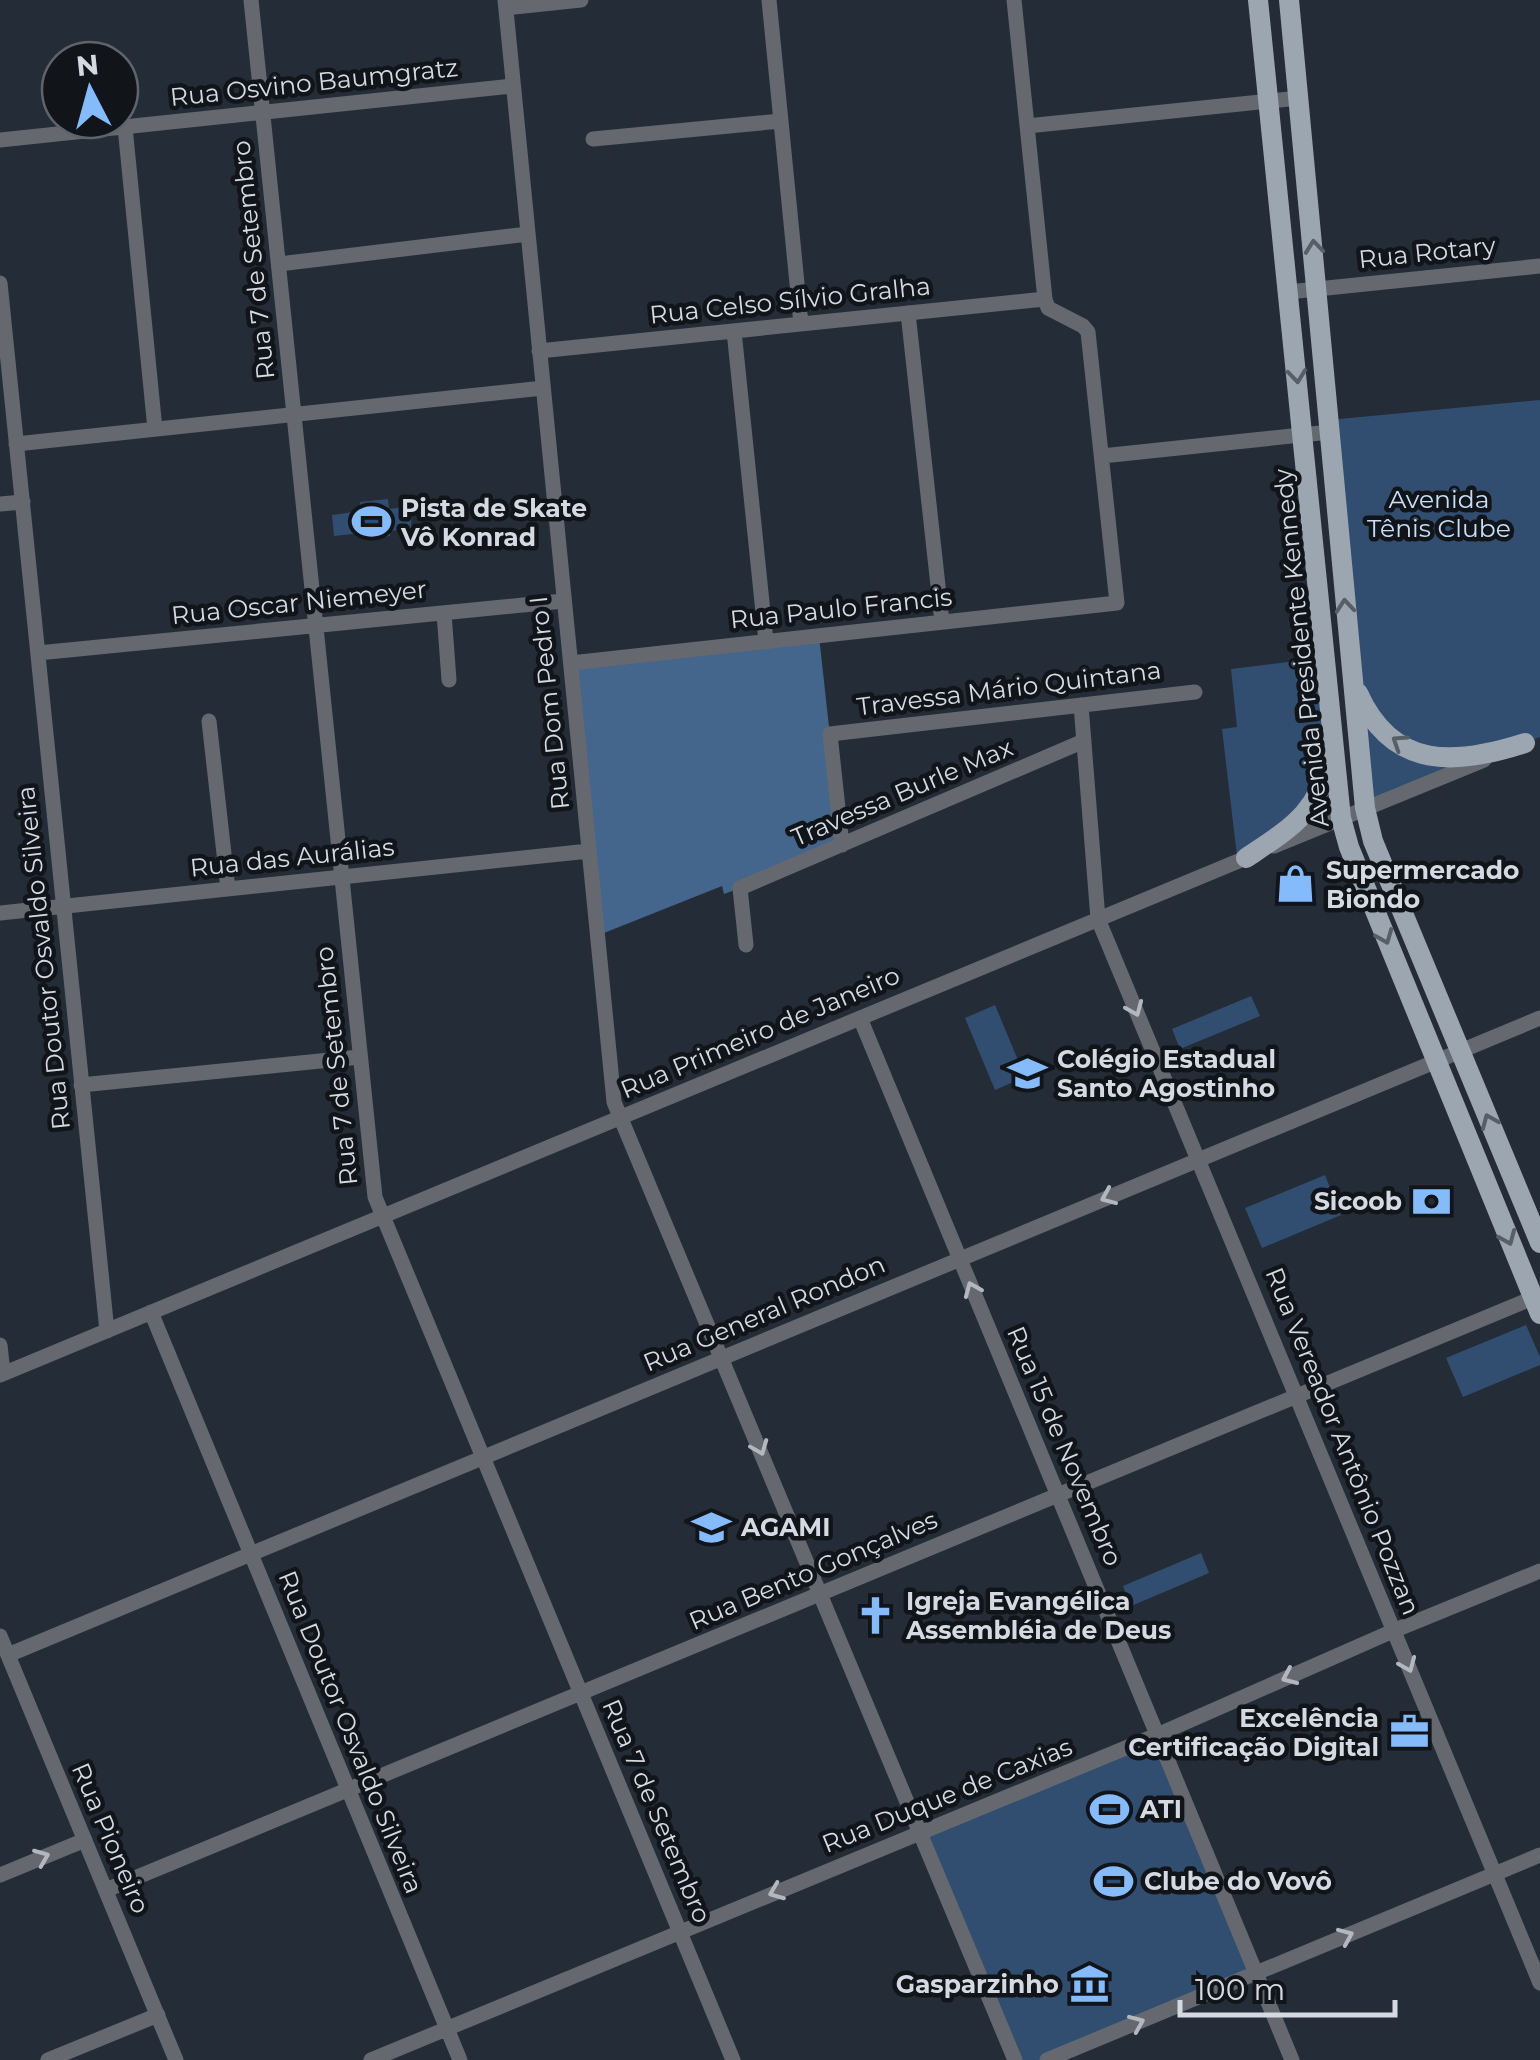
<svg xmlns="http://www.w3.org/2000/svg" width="1540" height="2060" font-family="Montserrat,sans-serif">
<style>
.green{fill:#314e71}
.forest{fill:#44658c}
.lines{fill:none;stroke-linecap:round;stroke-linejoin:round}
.minor{stroke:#65696f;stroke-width:15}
.major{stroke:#9ca6b1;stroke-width:20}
.oneway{stroke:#565e66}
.oneway2{stroke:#b3b8c0}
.labels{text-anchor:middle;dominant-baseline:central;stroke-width:9;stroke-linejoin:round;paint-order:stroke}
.street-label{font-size:25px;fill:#d5dae2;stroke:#11151a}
.park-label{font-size:25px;fill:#c8ddf6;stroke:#11151a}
.poi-label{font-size:25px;font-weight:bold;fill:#d5dae2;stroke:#11151a;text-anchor:start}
</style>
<rect width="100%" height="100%" fill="#242d37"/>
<path class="green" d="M1540 400V737L1525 743 1415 752 1359 696 1329 420Z
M388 499 389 509 412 506 411 528 390 531V536L363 539 361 533 334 536 332 515 361 511 360 502Z
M1321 658 1324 758 1298 813 1237 856 1222 729 1237 727 1231 669Z
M1360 708 1378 732 1459 766 1370 802Z
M1251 996 1260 1016 1180 1049 1172 1029Z
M995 1005 1025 1077 995 1090 965 1018Z
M1325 1175 1341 1215 1262 1248 1245 1208Z
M1526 1325 1540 1357V1365L1463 1397 1446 1358Z
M1201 1553 1209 1573 1131 1606 1123 1586Z
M1157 1735 1256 1973 1047 2060H1015L920 1833Z"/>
<path class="forest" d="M819 636 842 845 740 888 724 894 722 886 604 933 571 663Z"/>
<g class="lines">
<path class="minor" d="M251 0 375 1197 733 2060
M505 0 614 1102 1015 2060
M769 0 801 324
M506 8 581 0
M1027 126 1299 98
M125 127 155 429
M593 139 781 121
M0 140 513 86
M279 264 528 234
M0 283 107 1331
M1288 292 1540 266
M908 313 942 622
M734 331 766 641
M539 351 1045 299
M16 444 543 388
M1102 456 1330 432
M0 504 23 502
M444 613 449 680
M38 653 564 601
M571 663 1117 603 1088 332 1083 326 1048 308 1045 299 1014 0
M1081 705 1098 919 1540 1983
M209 721 228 889
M842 845 830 734 1195 692
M1274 846 1484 760
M0 913 589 851
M746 945 740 888 1084 741
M860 1018 1292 2060
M81 1085 360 1057
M151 1312 460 2060
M0 1345 3 1373
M0 1375 1253 855
M0 1636 176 2060
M8 1655 1540 1018
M0 1875 85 1840
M106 1890 1540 1295
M48 2060 158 2015
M371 2060 1157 1735 1393 1631 1540 1571
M1047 2060 1540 1855"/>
<path class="major" d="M1258 0 1341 818 1349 847 1540 1314
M1289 0 1365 808 1373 841 1540 1243
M1358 693C1393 771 1456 765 1525 743
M1246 858C1289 829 1322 811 1329 755"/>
</g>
<defs><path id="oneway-chevron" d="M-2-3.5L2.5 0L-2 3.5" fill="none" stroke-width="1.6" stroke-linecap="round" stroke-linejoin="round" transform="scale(2.5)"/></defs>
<g class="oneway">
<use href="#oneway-chevron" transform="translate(1314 247) rotate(-96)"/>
<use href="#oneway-chevron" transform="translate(1297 376) rotate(84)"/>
<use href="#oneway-chevron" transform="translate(1345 606) rotate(-95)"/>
<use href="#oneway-chevron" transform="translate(1399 742) rotate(-147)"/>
<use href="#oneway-chevron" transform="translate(1385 937) rotate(68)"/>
<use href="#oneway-chevron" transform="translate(1489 1121) rotate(-113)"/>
<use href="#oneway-chevron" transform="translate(1508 1238) rotate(67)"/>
</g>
<g class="oneway2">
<use href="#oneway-chevron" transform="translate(1135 1009) rotate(67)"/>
<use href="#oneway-chevron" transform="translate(1108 1197) rotate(157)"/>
<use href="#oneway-chevron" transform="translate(972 1289) rotate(-113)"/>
<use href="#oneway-chevron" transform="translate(760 1448) rotate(68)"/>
<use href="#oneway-chevron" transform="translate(1408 1665) rotate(67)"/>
<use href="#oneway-chevron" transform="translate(1289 1677) rotate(156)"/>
<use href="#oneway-chevron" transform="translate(42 1857) rotate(-22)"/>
<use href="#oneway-chevron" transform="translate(776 1892) rotate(158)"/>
<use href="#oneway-chevron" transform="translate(1346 1936) rotate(-23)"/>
<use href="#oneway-chevron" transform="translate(1137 2023) rotate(-23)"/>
</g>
<defs>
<symbol id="stadium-bare" viewBox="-9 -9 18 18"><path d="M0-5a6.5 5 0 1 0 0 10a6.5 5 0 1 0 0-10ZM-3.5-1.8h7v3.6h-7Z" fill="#86bbfb" stroke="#11151a" stroke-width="2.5" paint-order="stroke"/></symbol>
<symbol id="shop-bare" viewBox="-9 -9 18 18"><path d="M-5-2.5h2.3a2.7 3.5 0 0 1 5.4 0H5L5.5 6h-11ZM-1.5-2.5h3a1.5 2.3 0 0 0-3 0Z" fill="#86bbfb" stroke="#11151a" stroke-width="2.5" paint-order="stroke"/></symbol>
<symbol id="university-bare" viewBox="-9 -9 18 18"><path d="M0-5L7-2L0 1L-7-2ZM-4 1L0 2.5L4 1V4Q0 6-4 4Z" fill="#86bbfb" stroke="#11151a" stroke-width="2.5" paint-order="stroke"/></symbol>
<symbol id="bank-bare" viewBox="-9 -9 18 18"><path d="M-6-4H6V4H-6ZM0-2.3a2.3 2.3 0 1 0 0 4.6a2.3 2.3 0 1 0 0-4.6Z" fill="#86bbfb" stroke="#11151a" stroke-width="2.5" paint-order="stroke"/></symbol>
<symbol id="school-bare" viewBox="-9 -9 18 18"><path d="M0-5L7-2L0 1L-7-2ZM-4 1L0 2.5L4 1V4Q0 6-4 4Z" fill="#86bbfb" stroke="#11151a" stroke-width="2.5" paint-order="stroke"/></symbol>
<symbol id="church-bare" viewBox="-9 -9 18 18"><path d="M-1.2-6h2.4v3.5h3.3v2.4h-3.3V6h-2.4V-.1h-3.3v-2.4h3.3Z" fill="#86bbfb" stroke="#11151a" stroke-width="2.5" paint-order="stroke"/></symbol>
<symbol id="office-bare" viewBox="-9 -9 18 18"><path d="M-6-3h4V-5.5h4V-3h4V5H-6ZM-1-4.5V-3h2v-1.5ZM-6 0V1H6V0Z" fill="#86bbfb" stroke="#11151a" stroke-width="2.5" paint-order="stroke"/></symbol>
<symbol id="museum-bare" viewBox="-9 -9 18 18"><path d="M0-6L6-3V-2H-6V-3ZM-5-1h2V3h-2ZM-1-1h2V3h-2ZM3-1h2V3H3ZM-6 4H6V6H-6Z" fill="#86bbfb" stroke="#11151a" stroke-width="2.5" paint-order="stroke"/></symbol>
</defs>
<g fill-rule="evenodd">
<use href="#stadium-bare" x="344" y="494" width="55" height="55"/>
<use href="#shop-bare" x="1268" y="856" width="55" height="55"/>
<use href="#university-bare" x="1000" y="1046" width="55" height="55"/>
<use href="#bank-bare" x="1404" y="1174" width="55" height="55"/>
<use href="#school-bare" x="684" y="1500" width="55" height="55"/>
<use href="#church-bare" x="848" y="1588" width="55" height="55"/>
<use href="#office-bare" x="1382" y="1704" width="55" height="55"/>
<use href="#stadium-bare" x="1082" y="1782" width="55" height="55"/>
<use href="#stadium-bare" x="1086" y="1854" width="55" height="55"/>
<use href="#museum-bare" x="1062" y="1956" width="55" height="55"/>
</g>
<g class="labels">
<g class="street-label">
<text transform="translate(314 82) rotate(-6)">Rua Osvino Baumgratz</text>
<text transform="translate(1427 252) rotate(-6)">Rua Rotary</text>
<text transform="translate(253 260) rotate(-96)">Rua 7 de Setembro</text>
<text transform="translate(790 300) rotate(-6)">Rua Celso Sílvio Gralha</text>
<text transform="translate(299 602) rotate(-6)">Rua Oscar Niemeyer</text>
<text transform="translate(841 608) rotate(-6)">Rua Paulo Francis</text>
<text transform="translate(1301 648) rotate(-96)">Avenida Presidente Kennedy</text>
<text transform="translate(1009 688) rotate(-7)">Travessa Mário Quintana</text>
<text transform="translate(549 703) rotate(-96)">Rua Dom Pedro I</text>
<text transform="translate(902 792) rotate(-23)">Travessa Burle Max</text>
<text transform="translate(292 857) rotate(-6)">Rua das Aurálias</text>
<text transform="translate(43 958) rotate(-96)">Rua Doutor Osvaldo Silveira</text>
<text transform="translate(760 1032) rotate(-23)">Rua Primeiro de Janeiro</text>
<text transform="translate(336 1066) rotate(-96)">Rua 7 de Setembro</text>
<text transform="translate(764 1313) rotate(-23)">Rua General Rondon</text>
<text transform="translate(1343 1441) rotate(68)">Rua Vereador Antônio Pozzan</text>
<text transform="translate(1065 1446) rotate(67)">Rua 15 de Novembro</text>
<text transform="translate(813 1570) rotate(-23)">Rua Bento Gonçalves</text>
<text transform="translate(351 1732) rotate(68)">Rua Doutor Osvaldo Silveira</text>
<text transform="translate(947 1795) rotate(-22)">Rua Duque de Caxias</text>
<text transform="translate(657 1811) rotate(67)">Rua 7 de Setembro</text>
<text transform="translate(111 1838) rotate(67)">Rua Pioneiro</text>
</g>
<g class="park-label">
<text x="1439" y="499">Avenida<tspan x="1439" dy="29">Tênis Clube</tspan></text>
</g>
<g class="poi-label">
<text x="401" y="508">Pista de Skate<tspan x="401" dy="29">Vô Konrad</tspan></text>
<text x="1326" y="870">Supermercado<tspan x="1326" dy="29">Biondo</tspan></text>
<text x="1057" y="1059">Colégio Estadual<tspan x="1057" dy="29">Santo Agostinho</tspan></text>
<text x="1402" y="1201" text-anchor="end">Sicoob</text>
<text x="741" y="1527">AGAMI</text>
<text x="906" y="1601">Igreja Evangélica<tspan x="906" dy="29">Assembléia de Deus</tspan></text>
<text x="1379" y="1718" text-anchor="end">Excelência<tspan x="1379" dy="29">Certificação Digital</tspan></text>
<text x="1140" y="1809">ATI</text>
<text x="1144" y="1881">Clube do Vovô</text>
<text x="1059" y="1984" text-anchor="end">Gasparzinho</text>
</g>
</g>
<g transform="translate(90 90) rotate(354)"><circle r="48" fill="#11151a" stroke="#5f646a" stroke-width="2.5"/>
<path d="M0-8L18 38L0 25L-18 38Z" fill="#86bbfb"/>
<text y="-15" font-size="28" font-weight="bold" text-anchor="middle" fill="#d5dae2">N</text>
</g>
<path d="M1180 2000v15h215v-15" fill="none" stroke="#d5dae2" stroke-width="5"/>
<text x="1195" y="2000" font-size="30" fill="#d5dae2" stroke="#11151a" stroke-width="8" paint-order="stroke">100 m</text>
</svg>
